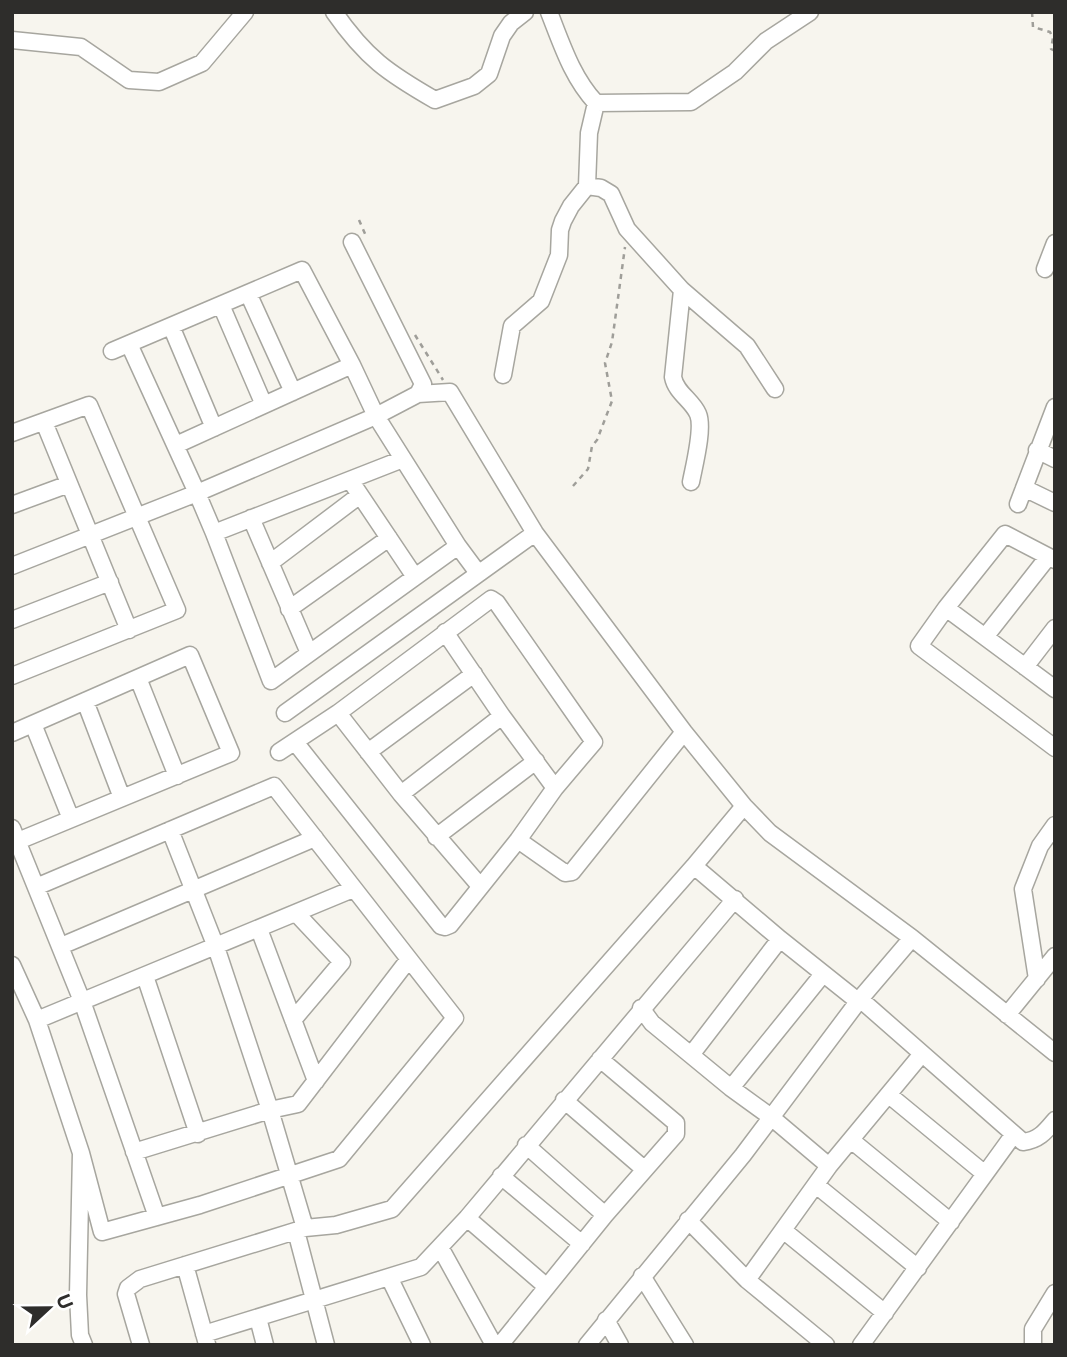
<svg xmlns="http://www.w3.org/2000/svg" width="1067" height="1357" font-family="Inter,sans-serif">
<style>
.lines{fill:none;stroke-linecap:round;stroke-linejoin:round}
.minor-casing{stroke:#a7a69f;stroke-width:19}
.path{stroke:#9f9e99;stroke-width:2.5;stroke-dasharray:5 5;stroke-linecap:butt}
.minor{stroke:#fff;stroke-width:16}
</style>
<rect width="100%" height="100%" fill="#f7f5ee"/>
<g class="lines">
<defs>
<path id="minor" d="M334 12C366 58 388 73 435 100L474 86 489 74 502 36 511 23 525 12
M549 12C562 45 572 77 596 103L691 102 735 72 766 41 810 12
M12 40 81 47 129 80 159 82 202 63 245 12
M587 186 601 188 611 194 627 229 682 290 747 346 775 389
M1045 269 1055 243
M682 290 673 377C676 393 692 400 698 414 704 428 694 466 691 482
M248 293 293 392
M221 305 264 405
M171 326 214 428
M129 344 197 493 376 416 458 546 478 573
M112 351 302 270 352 365 376 416 418 394 423 384 352 242
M503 375 512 326 541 301 559 255 560 230 563 221 571 206 587 186 589 133 596 103
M418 394 450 392 535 533 684 732 744 806 770 833 912 938 1055 1053
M44 422 129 630
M12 433 89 405 177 610 12 676
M176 445 352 365
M1037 450 1055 459
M350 480 415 577
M1024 488 1055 503
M1018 504 1055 407
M12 505 69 484
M251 518 309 653
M214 533 271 681 458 546
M1055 560 1005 534 946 608 919 646 1055 748
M270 563 360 495
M12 566 197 493 214 533 403 459
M946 608 1055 689
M289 609 389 538
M12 620 110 582
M445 632 502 716 555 788
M985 637 1048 557
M1025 667 1055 628
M138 678 177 776
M85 701 122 798
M285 713 535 533
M338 713 401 794 480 886
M33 724 71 819
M12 733 190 655 231 753 18 841
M279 752 338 713 491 599 497 603 594 742 555 788 518 840 450 925 445 927 441 926 295 742
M368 752 474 674
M401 794 502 716
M744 806 694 866 780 939 854 998 860 999 1023 1142C1039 1140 1045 1132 1055 1120
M12 828 82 1001 157 1217
M170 830 216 947 270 1110 305 1228
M436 837 536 761
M518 840 565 873 572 872 684 732
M36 887 274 786 455 1018 339 1159 200 1205 102 1232 81 1153
M259 929 316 1081
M61 946 315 838
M12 965 37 1020
M145 976 198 1134
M1037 979 1023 889 1040 846 1055 825
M641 1008 652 1023 731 1088 771 1117 829 1166
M1007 1015 1055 956
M293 1020 342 962 296 913
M691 1055 780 939
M731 1088 823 974
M889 1095 985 1174
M564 1100 644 1169
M851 1140 951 1222
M526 1145 605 1215
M134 1152 270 1110 298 1104 409 959
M501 1176 582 1244
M816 1185 918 1268
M467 1218 547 1287
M688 1220 747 1280 826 1345
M783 1230 885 1313
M296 1231 326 1345
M440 1247 494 1345
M185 1265 207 1344
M642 1276 685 1345
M389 1277 422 1345
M747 1280 829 1166 921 1055
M258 1318 265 1345
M606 1320 620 1345
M204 1334 421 1267 467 1218 735 899
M84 1345 80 1335 78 1295 81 1153 37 1020 353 889
M141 1345 126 1294 128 1288 140 1279 305 1228 336 1225 392 1209 694 866
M500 1345 605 1215 676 1134V1123L600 1059
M587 1345 743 1155 860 999 912 938
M861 1345 1014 1134
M1033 1345V1329L1055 1293"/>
</defs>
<use href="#minor" class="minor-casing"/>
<path class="path" d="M1032 12 1033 27 1050 32 1053 38 1051 49 1055 51
M359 220 366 236
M415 335 443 380
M573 486 588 469 592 446 597 440 612 401 605 363 612 342 625 247"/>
<use href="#minor" class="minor"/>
</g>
<rect width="1067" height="1357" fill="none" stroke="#2e2d2b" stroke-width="28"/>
<g transform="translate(49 1308) rotate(68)" stroke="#ffffff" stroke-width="5" paint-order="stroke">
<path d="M0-5L12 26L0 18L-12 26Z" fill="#2e2d2b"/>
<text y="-10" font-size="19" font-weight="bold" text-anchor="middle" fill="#2e2d2b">U</text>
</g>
</svg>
